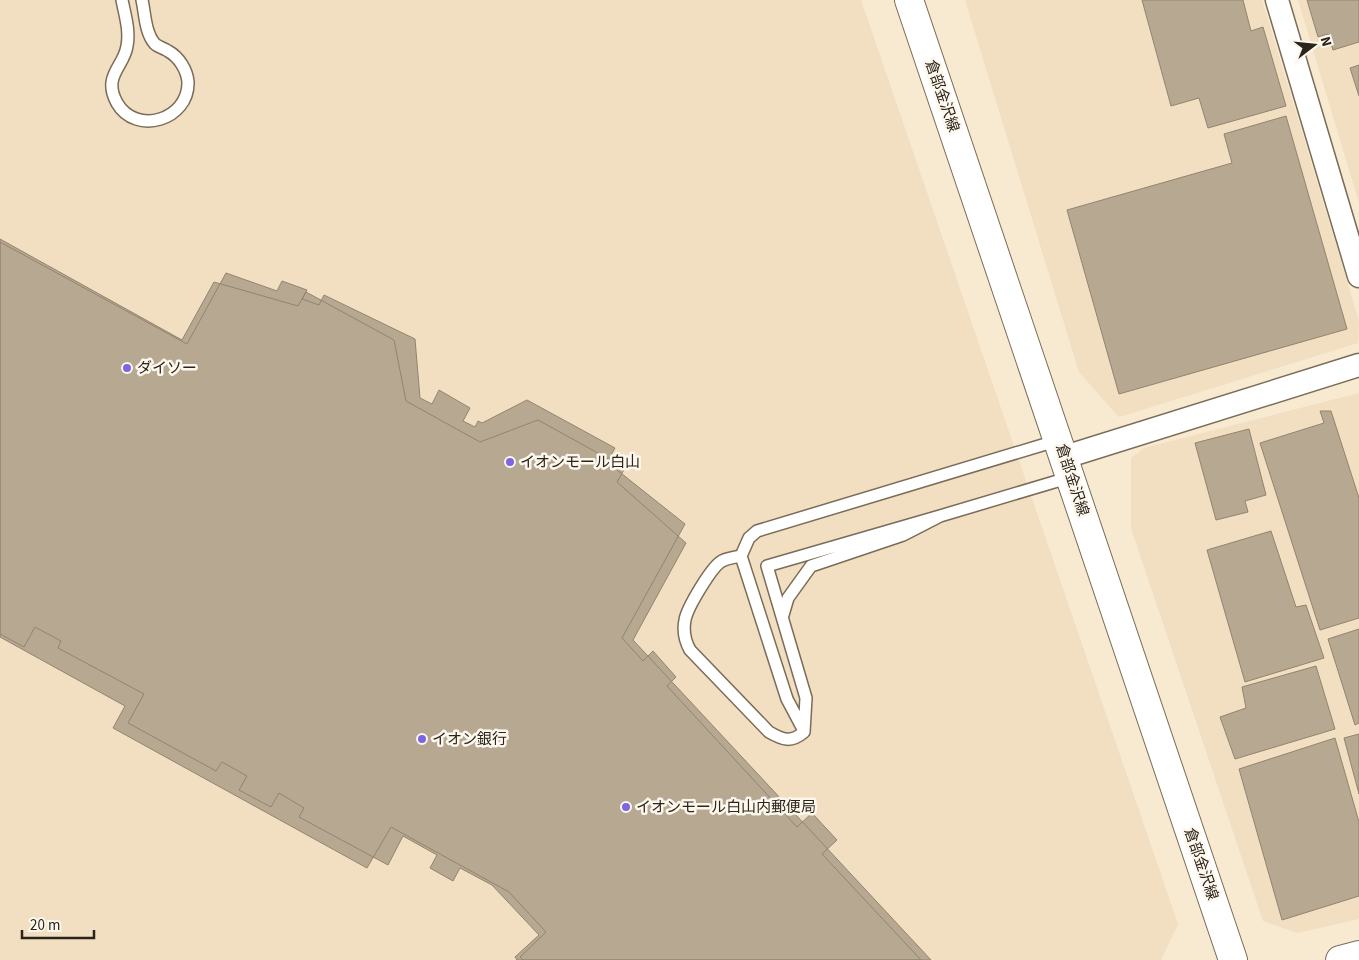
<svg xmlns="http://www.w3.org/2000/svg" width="1359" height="960" font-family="'Source Sans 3','Noto Sans JP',sans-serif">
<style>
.built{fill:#f2dec0}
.building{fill:#b7a892;stroke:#92846f}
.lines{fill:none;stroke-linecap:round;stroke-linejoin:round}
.service-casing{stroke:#7a6c58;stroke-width:14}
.minor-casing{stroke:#7a6c58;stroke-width:25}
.tertiary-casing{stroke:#7a6c58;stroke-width:30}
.secondary-casing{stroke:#7a6c58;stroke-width:30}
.service{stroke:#fff;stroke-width:11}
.minor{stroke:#fff;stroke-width:22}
.tertiary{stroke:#fff;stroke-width:28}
.secondary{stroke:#fff;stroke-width:28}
.poi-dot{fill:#7c65e0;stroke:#fdf7ee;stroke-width:2}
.labels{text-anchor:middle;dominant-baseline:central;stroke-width:5;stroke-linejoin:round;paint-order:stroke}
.street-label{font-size:15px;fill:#2a241b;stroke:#fdf7ee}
.poi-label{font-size:15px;fill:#2a241b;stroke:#fdf7ee;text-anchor:start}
</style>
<rect width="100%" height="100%" fill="#f8e9d1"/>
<path class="built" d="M0 0H861L1178 924 1161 960H0Z
M965 0H1262L1359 321 1358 343 1119 417 1079 372Z
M1298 0H1359V203Z
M1359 393V919L1297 933 1263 921 1131 528V458L1144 448Z"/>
<path class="building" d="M1142 0H1243L1251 31 1263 27 1286 106 1208 128 1199 98 1171 106Z
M1307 0H1359V42L1333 50 1328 34 1318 37Z
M1359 65V96L1350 68Z
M1286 116 1347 329 1119 394 1067 210 1232 163 1224 134Z
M0 239 182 340 214 282 298 306 306 292 394 340 406 401 480 442 538 420 625 468 617 482 686 543 633 640 931 960H523L520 957 546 932 509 892 391 827 367 868 113 728 125 706 0 637Z
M0 242 187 344 226 273 277 291 282 281 307 290 302 299 319 305 324 295 415 339 420 398 432 404 439 390 470 408 463 421 475 427 478 421 482 423 527 400 615 448 607 462 685 524 622 638 643 661 653 651 676 677 667 686 797 827 812 813 837 840 822 854 921 960H517L515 957 539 935 492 885 460 868 453 881 430 868 437 855 403 836 388 865 299 817 304 808 279 793 271 807 239 790 247 776 222 762 216 771 128 723 144 694 58 648 61 641 35 627 24 647 0 634Z
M1320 411H1331L1359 498V618L1320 630 1260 443 1324 423Z
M1249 429 1266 495 1245 501 1248 512 1216 520 1195 443Z
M1271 531 1296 607 1306 605 1324 658 1245 682 1207 550Z
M1359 629V723L1355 725 1328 639Z
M1316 666 1335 729 1235 759 1220 717 1246 708 1242 687Z
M1359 734V794L1344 738Z
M1335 738 1359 822V896L1282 920 1239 769Z"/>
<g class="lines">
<defs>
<path id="service" d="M122 0C125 15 130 31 127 46 124 67 102 76 117 103 136 136 189 120 188 82 187 70 179 57 168 51 164 48 158 47 155 44 145 33 145 13 142 0
M741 556C735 557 728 558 722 561 712 566 687 608 685 620 683 630 685 641 690 650L769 732C783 740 791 743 804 732L806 698 767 566 940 516
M783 615 788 598 811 566 903 535 940 516 1071 477
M804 731 787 699 741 556 749 538 757 531 1059 440"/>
<path id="minor" d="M1277 0 1359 276
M1065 457 1359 365"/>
<path id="tertiary" d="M1340 960 1359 955"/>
<path id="secondary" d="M909 0 1233 960"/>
</defs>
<use href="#service" class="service-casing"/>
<use href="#minor" class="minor-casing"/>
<use href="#tertiary" class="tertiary-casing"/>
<use href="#secondary" class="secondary-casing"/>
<use href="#service" class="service"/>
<use href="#minor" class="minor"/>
<use href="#tertiary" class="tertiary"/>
<use href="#secondary" class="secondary"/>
</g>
<g class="poi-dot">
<circle cx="127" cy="368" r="5"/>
<circle cx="510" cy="462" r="5"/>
<circle cx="422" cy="739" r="5"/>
<circle cx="626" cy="807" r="5"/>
</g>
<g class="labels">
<g class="street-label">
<text transform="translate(942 96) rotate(71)">倉部金沢線</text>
<text transform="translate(1072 480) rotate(72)">倉部金沢線</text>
<text transform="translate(1201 864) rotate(71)">倉部金沢線</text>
</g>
<g class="poi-label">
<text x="137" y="368">ダイソー</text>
<text x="520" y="462">イオンモール白山</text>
<text x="432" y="739">イオン銀行</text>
<text x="636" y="807">イオンモール白山内郵便局</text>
</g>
</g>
<g transform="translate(1314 45) rotate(74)" stroke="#fdf7ee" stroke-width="4" paint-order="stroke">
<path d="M0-4L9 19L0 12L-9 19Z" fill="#2a241b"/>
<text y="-8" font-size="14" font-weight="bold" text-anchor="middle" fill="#2a241b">N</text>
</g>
<path d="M22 930v8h72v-8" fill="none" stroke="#2a241b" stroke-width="2.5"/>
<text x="30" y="930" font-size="15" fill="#2a241b" stroke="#fdf7ee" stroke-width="4" paint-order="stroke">20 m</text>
</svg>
